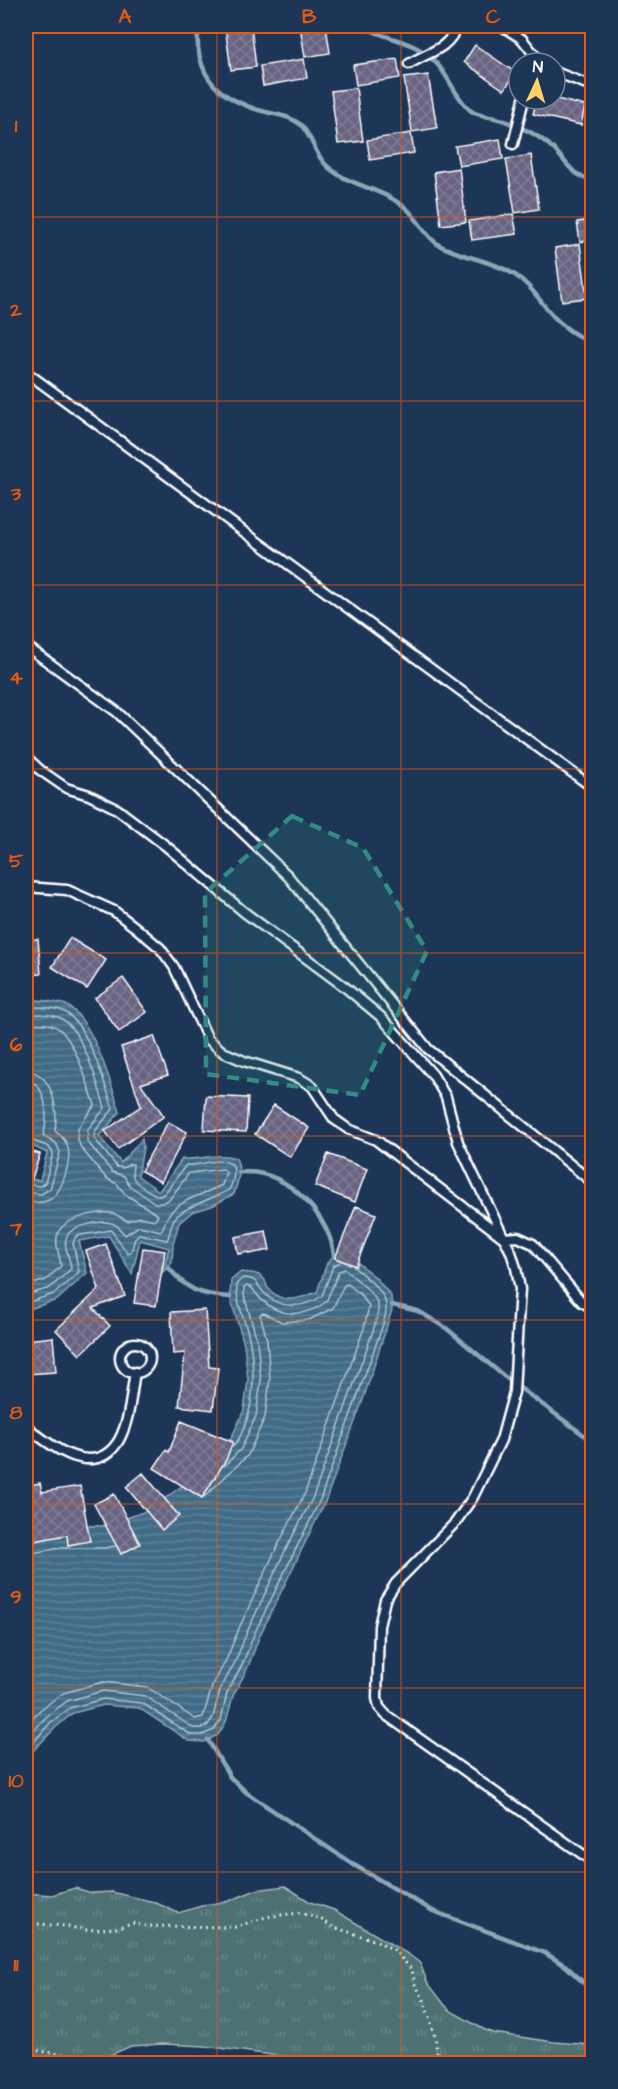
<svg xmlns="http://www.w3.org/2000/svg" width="618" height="2089" font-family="'Architects Daughter',sans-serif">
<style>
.grass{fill:url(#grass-tufts);stroke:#a6b8b9;stroke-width:1.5}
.water{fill:url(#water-rules);stroke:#8ca6b6;stroke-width:1.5}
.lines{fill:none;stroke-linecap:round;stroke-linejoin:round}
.shore{stroke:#b3c4cf;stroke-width:1.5}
.stream{stroke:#8ca6b6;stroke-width:4.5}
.building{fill:url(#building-cross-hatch);stroke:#fff;stroke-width:1.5}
.lane-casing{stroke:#fff;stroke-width:13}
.path{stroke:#fff;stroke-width:3;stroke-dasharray:1.5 4.5;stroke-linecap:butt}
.lane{stroke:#1d3557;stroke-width:8}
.marked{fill:#338b84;fill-opacity:0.2;stroke:#338b84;stroke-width:4.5;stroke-dasharray:12 8;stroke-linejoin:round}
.grid{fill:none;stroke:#e8590c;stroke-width:1.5;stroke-opacity:0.55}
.neatline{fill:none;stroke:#e8590c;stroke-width:2}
.grid-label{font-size:20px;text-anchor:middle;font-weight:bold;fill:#e8590c}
</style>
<defs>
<pattern id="grass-tufts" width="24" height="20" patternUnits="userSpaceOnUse" patternTransform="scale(1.5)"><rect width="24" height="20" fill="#4d7173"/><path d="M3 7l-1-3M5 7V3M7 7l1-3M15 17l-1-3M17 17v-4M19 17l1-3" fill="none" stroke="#688688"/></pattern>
<pattern id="water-rules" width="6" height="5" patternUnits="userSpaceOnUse" patternTransform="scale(1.5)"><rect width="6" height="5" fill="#406b86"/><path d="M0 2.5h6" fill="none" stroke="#5d8198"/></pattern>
<pattern id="building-cross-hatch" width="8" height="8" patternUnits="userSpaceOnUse" patternTransform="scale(1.5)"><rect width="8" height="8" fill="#686481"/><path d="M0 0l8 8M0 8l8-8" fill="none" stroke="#7f7b94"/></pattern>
</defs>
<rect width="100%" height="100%" fill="#1d3557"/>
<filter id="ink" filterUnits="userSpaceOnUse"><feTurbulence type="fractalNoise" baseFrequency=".0167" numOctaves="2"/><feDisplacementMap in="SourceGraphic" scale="12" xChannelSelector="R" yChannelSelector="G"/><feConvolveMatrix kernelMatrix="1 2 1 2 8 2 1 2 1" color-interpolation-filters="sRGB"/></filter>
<g filter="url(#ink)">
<path class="grass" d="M285 1886 310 1902 334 1910 408 1954 420 1963 427 1982 444 2004 451 2011 483 2029 493 2033 554 2042 592 2045V2063L340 2064 204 2046 163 2044 131 2046 110 2055 106 2063H26V1893L52 1895 75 1888 92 1893 112 1892 154 1902 178 1913 205 1905 229 1901 256 1890Z"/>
<path class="water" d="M38 1000C47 1001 58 1002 66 1005 93 1019 111 1084 120 1112L99 1136 121 1163 142 1139 143 1148 138 1176 159 1191 182 1159C201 1160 217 1152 236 1158 242 1171 238 1181 234 1194L212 1206 192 1212 179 1223 173 1244 172 1263 162 1273 169 1248 140 1240 132 1274 109 1236 79 1241 87 1273 57 1300 26 1310V1179L40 1180 47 1153 26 1143V1124L34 1123 28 1091H26V1002Z
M349 1255 376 1278 391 1296 392 1310 364 1397 325 1502 260 1635 248 1667 233 1696 226 1722 218 1735 204 1742 189 1741 139 1708 104 1705 73 1713 55 1728 33 1751 26 1762V1606L28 1597 26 1581V1532L59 1525 104 1526 149 1510 194 1477 230 1441 244 1410 248 1380 244 1344 230 1297 231 1280 241 1272C248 1273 258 1272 264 1279 266 1281 266 1285 268 1288 281 1305 300 1299 317 1292L327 1263 334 1256Z"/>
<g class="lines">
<path class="shore" d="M26 1007C37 1007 51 1006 63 1011 87 1022 105 1084 113 1109L95 1131 94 1138 117 1167 123 1168 130 1164H133C133 1168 131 1175 134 1179 138 1186 153 1194 160 1196L165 1193 186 1165C201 1166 217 1157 232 1164 236 1172 233 1182 229 1190 215 1198 179 1208 173 1221 170 1228 170 1235 167 1240L139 1234 135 1238 131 1252 128 1254 111 1230 76 1236 73 1243 79 1272 54 1294 26 1303
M26 1015C36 1014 47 1013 58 1017 82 1026 98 1085 105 1108L88 1129 87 1141 112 1172 124 1176 130 1186 155 1203H162L169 1200 189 1173 223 1169 226 1172 222 1185C205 1194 184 1198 170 1213 165 1218 165 1226 161 1231L139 1226 125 1235C121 1231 118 1224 111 1223 102 1220 71 1226 67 1236 62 1246 71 1259 71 1269L50 1288 26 1295
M26 1024C35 1024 44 1022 54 1026 74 1034 88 1086 95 1105L78 1128 77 1137 81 1148 106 1178 117 1184 125 1194 158 1215 155 1220 140 1217 127 1221C123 1219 119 1216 115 1214 100 1210 64 1218 58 1233 54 1244 60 1255 61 1266L46 1280 26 1286
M26 1071C53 1072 58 1109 55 1131 60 1135 65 1138 67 1145 73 1158 62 1194 49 1200 41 1204 33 1202 26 1202
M26 1080C47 1082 49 1120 43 1135L56 1143 60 1152 50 1189 41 1194 26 1192
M26 1138 49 1147 53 1153 45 1183 40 1186 31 1185
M233 1447C254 1421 256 1375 250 1343 247 1322 235 1304 237 1283L243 1278C259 1279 255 1283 264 1293 280 1310 304 1308 322 1296L333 1266 340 1262
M26 1554 61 1548H105L115 1546
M26 1726 40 1710 63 1693 103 1682 147 1687 195 1719 203 1717 212 1687 227 1658 240 1626 276 1549 305 1493 364 1328 369 1306 360 1294 348 1284 344 1285 333 1308 309 1320 282 1322 264 1313 260 1314 267 1340 270 1379 265 1417 248 1455 204 1497
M26 1739 45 1718 67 1701 103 1691 145 1696 193 1728H201L208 1725 213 1717 220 1690 235 1662 248 1630 284 1553 313 1497 373 1331C375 1323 379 1314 378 1306 377 1294 354 1278 345 1269L339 1271 326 1302C299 1322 270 1315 252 1288L247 1286 244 1288V1295L257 1340 261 1381 256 1416 241 1449 224 1466
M26 1751 50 1723 70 1708 103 1699 142 1703 191 1735H202L214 1730 221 1720 227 1693 242 1665 255 1632 320 1500 380 1333C382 1326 386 1318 386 1310 388 1291 365 1278 353 1266"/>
<path class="stream" d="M199 26C195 45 200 70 214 85 226 98 248 108 266 112 278 115 290 116 300 124 312 135 314 154 327 166 345 183 369 186 391 198 397 202 405 206 409 211 420 222 426 237 439 245 463 258 492 260 515 275 533 286 543 307 558 321 568 330 580 338 592 343
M363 26C381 38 404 38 422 51 448 68 449 89 468 108 476 117 491 116 502 120 512 123 522 128 532 133 542 139 553 147 560 156 572 170 574 175 592 180
M239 1172C245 1172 252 1172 258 1173 295 1179 331 1221 334 1256
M168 1267C187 1290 199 1295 230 1297
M392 1305 418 1311 446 1328 505 1377 592 1441
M208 1740 230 1777 247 1793 354 1865 433 1911 545 1953 566 1966 586 1985 592 1989"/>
</g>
<path class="building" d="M225 26H251L256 67 231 70Z
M300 26H326L330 53 305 57Z
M475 45 516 73 504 90 464 62Z
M304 59 307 78 263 86 260 66Z
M397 59 400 78 356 85 353 65Z
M428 75 437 128 412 132 404 78Z
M356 88 363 141 338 144 331 91Z
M537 99H557L585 106 581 125 533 114Z
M411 133 414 153 370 160 367 140Z
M500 139 503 159 459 166 455 146Z
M531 155 539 209 515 213 506 159Z
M459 168 466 222 441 225 434 172Z
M513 214 517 234 472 240 469 221Z
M592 220V240L580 242 577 222Z
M580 244 587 298 562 301 555 248Z
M70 938 106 960 87 989 52 967Z
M38 939 41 974 26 975V940Z
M123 978 147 1012 119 1032 95 998Z
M154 1036 168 1075 141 1084 164 1116 118 1149 105 1131 141 1106 121 1047Z
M206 1096 248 1098 246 1132 204 1130Z
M274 1105 309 1128 290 1157 255 1134Z
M168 1122 187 1132 161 1182 141 1171Z
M26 1150 40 1154 28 1190 26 1189Z
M328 1154 367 1169 355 1202 315 1186Z
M356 1206 376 1214 356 1266 335 1258Z
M266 1231 270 1250 249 1254 248 1252 238 1254 235 1237Z
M106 1244 125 1296 93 1308 110 1326 80 1355 56 1330 99 1289 86 1251Z
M143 1248 165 1251 156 1306 134 1303Z
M205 1310 209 1367 218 1368 213 1410 179 1406 185 1353 173 1354 171 1312Z
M53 1337 56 1372 26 1374V1340Z
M181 1421 233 1442 226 1460 202 1498 154 1468 166 1450 169 1452Z
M143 1473 179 1516 162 1530 126 1487Z
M40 1483 42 1492 80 1486 90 1541 68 1545 67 1535 29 1542 26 1525V1486Z
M114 1494 140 1544 121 1554 94 1504Z"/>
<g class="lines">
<defs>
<path id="lane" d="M502 26 522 39 541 63
M409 64C430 51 448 50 457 26
M555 72 592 86
M513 144 524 99
M26 372 592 787
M26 646 117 712 288 876 428 1049 592 1182
M26 757 40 770 66 788 89 795 117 809 166 846 244 912 345 987 381 1017 433 1075 446 1097 458 1142 504 1238 518 1237 533 1244 582 1302 592 1308
M26 887 67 890 114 911 135 927 160 948 174 967 208 1039 223 1052 244 1061 299 1078 312 1086 334 1119 348 1129 376 1140 504 1238 511 1252 516 1268 520 1289 518 1321 514 1392 501 1440 473 1497 455 1523 396 1583 385 1600 379 1626 377 1698 379 1707 386 1715 592 1861
M120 1358a15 15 0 1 1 30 0a15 15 0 1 1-30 0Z
M26 1426C50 1446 95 1481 119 1440 130 1420 131 1394 135 1372"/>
</defs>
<use href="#lane" class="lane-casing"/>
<path class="path" d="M26 1923 64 1926 87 1930 116 1928 132 1923 145 1926 235 1927 266 1917 299 1913 319 1918 333 1927 377 1941 394 1950 412 1970 415 1984 424 2000 435 2037 439 2064
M26 2049 76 2056 85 2064"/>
<use href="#lane" class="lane"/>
</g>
</g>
<path class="marked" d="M292 816 363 848 427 951 360 1095 206 1074 205 893Z"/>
<path class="grid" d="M217 26V2064M401 26V2064M26 217H592M26 401H592M26 585H592M26 769H592M26 953H592M26 1136H592M26 1320H592M26 1504H592M26 1688H592M26 1872H592"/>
<rect width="618" height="2089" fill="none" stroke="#1d3557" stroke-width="66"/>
<g transform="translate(537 81) rotate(4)"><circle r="28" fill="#1d3557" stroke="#77869a" stroke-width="1.5"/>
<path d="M0-4.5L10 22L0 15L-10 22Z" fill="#ffd166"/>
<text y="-9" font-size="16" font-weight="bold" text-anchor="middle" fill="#ffffff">N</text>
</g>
<rect x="33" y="33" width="552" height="2023" class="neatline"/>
<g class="grid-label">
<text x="125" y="23">A</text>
<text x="309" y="23">B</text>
<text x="493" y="23">C</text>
<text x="16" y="132">1</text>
<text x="16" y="316">2</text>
<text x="16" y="500">3</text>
<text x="16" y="684">4</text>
<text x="16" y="867">5</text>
<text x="16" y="1051">6</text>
<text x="16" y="1235">7</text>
<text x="16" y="1419">8</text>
<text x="16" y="1603">9</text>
<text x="16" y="1787">10</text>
<text x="16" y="1971">11</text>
</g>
</svg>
